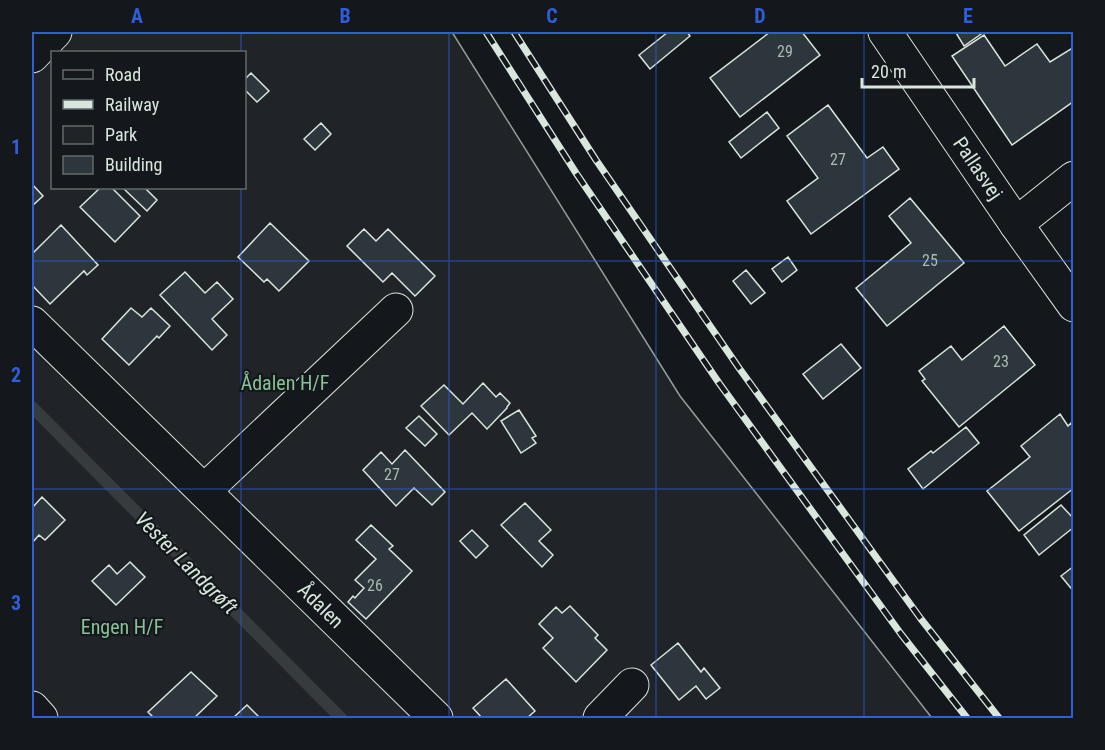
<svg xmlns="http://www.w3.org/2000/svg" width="1105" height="750" font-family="'Roboto Condensed',sans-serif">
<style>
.green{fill:#202428;stroke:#939e99;stroke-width:1.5;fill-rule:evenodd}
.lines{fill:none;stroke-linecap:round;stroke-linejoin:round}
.stream{stroke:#363b3e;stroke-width:12}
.building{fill:#2c363c;stroke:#d8e6dc;stroke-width:1.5}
.minor-casing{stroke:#d8e6dc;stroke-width:35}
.minor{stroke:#14181c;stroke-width:33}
.rail-casing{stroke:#d8e6dc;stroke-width:7}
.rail{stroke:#14181c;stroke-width:4.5;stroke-dasharray:14;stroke-linecap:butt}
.grid{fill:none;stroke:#305dd8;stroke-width:1.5;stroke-opacity:0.55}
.labels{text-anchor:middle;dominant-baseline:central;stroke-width:4.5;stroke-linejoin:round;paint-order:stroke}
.number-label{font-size:16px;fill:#adbab4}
.street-label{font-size:20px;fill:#d8e6dc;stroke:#14181c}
.park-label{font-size:20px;fill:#8ac095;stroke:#14181c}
.water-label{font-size:21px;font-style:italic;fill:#d8e6dc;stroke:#14181c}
.neatline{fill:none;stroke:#305dd8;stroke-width:2}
.grid-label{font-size:20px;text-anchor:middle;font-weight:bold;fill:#305dd8}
</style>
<rect width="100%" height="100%" fill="#14181c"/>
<path class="green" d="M32 32H452L680 396 932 718H32ZM52 52H244V188H52Z"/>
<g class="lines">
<path class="stream" d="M32 407 341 718"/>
</g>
<path class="building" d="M668 32H687L690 36 650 69 639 55Z
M770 32H802L820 55 740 117 710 78Z
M959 32H984L964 46 956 33Z
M984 35 1005 66 1037 44 1050 62 1074 47V101L1012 145 952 56Z
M251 73 269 91 257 102 244 89V80Z
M828 105 867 158 883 147 899 169 811 234 787 201 818 178 787 136Z
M767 112 779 128 741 158 729 142Z
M321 123 331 134 315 150 304 139Z
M32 184 43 196 32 206Z
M100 188H112L140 216 115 242 80 207Z
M126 188H145L157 200 147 211 124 189Z
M910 198 964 263 887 326 856 288 911 243 889 216Z
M270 223 309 261 279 291 267 279 264 282 238 257Z
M61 225 98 265 87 275 84 271 50 304 32 285V254Z
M364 229 376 241 388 229 435 276 415 296 392 273 383 282 347 246Z
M788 257 797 270 782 282 772 269Z
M746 270 765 293 751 304 733 281Z
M185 272 205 293 217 282 233 299 212 319 227 335 212 350 160 295Z
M131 308 142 317 151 308 170 326 159 338 157 336 129 365 102 339Z
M1004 326 1035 365 959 427 922 381 925 379 919 371 951 346 962 360Z
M841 344 861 368 823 399 803 374Z
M483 383 496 397 500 393 510 403 507 407V408L487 429 472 413 449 435 421 406 444 385 463 404Z
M519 410 536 436 532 438 536 443 521 453 501 421Z
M1060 414 1068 426 1071 423 1074 426V488L1019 531 987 491 1030 457 1021 446Z
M419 416 437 434 425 446 406 428Z
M966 427 979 443 923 489 908 469 931 451 933 453Z
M405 450 445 492 432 505 414 488 396 506 363 470 381 452 392 464Z
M42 497 65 520 45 540 39 535 32 543V508Z
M525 503 551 530 539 541 553 555 542 567 501 525Z
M1061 505 1074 519V527L1039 555 1024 535Z
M371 525 393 546 389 549 412 571 366 619 348 602 353 596 355 598 364 588 355 580 376 559 356 540Z
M472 530 488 546 476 558 460 541Z
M130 562 145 577 116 605 92 581 109 565 117 574Z
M1074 566V592L1061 576Z
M570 606 598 635 595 638 607 650 576 682 543 648 553 638 539 624 556 607 562 613Z
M678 643 701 672 704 668 720 688 706 699 696 686 679 700 651 665Z
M191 672 217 696 194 718H154L148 712Z
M506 679 535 711 527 718H482L473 708Z
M247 705 260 718H233Z"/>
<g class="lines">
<defs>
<g id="minor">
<path id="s1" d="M885 32 1016 224 1074 305"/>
<path d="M32 56 55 32"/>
<path d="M1016 224 1074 178"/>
<path id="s2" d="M32 323 436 718"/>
<path d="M204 491 396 310"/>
<path d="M32 708 41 718"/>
<path d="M600 718 632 685"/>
</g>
</defs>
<use href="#minor" class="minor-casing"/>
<use href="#minor" class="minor"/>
<defs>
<path id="rail" d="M486 32 576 173 719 383 901 634 967 718
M514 32 596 160 739 368 921 619 999 718"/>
</defs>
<use href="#rail" class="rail-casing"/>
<use href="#rail" class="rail"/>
</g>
<path class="grid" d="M241 32V52M449 32V718M656 32V718M864 32V718M241 188V718M32 261H1074M32 489H1074"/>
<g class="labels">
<g class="number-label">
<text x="785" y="51">29</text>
<text x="838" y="159">27</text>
<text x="930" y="260">25</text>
<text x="1001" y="361">23</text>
<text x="392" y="474">27</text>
<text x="375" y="585">26</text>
</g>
<g class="street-label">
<text stroke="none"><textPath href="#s1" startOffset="165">Pallasvej</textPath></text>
<text stroke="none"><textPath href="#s2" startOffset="404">Ådalen</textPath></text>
</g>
<g class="park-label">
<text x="285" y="383">Ådalen H/F</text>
<text x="122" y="627">Engen H/F</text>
</g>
<g class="water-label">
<text transform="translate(186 563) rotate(45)">Vester Landgrøft</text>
</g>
</g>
<rect width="1105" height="750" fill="none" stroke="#14181c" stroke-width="66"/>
<rect x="51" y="51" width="195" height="138" fill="#14181c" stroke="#626a69" stroke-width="1.5"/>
<rect x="63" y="70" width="30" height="9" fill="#14181c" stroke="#626a69" stroke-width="1.5"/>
<text x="105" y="81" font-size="18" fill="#d8e6dc">Road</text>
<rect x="63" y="100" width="30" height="9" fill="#d8e6dc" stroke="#626a69" stroke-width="1.5"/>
<text x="105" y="111" font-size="18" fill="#d8e6dc">Railway</text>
<rect x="63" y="126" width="30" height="18" fill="#202428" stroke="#626a69" stroke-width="1.5"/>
<text x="105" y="141" font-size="18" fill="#d8e6dc">Park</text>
<rect x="63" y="156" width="30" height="18" fill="#2c363c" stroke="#626a69" stroke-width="1.5"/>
<text x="105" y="171" font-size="18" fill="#d8e6dc">Building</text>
<path d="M862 78v9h112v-9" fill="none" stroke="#d8e6dc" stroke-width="3"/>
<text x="871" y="78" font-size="18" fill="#d8e6dc" stroke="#14181c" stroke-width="4.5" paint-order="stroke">20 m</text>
<rect x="33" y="33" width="1039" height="684" class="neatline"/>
<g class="grid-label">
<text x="137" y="23">A</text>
<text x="345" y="23">B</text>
<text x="552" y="23">C</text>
<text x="760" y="23">D</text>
<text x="968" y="23">E</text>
<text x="16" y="154">1</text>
<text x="16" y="382">2</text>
<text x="16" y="610">3</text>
</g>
</svg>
